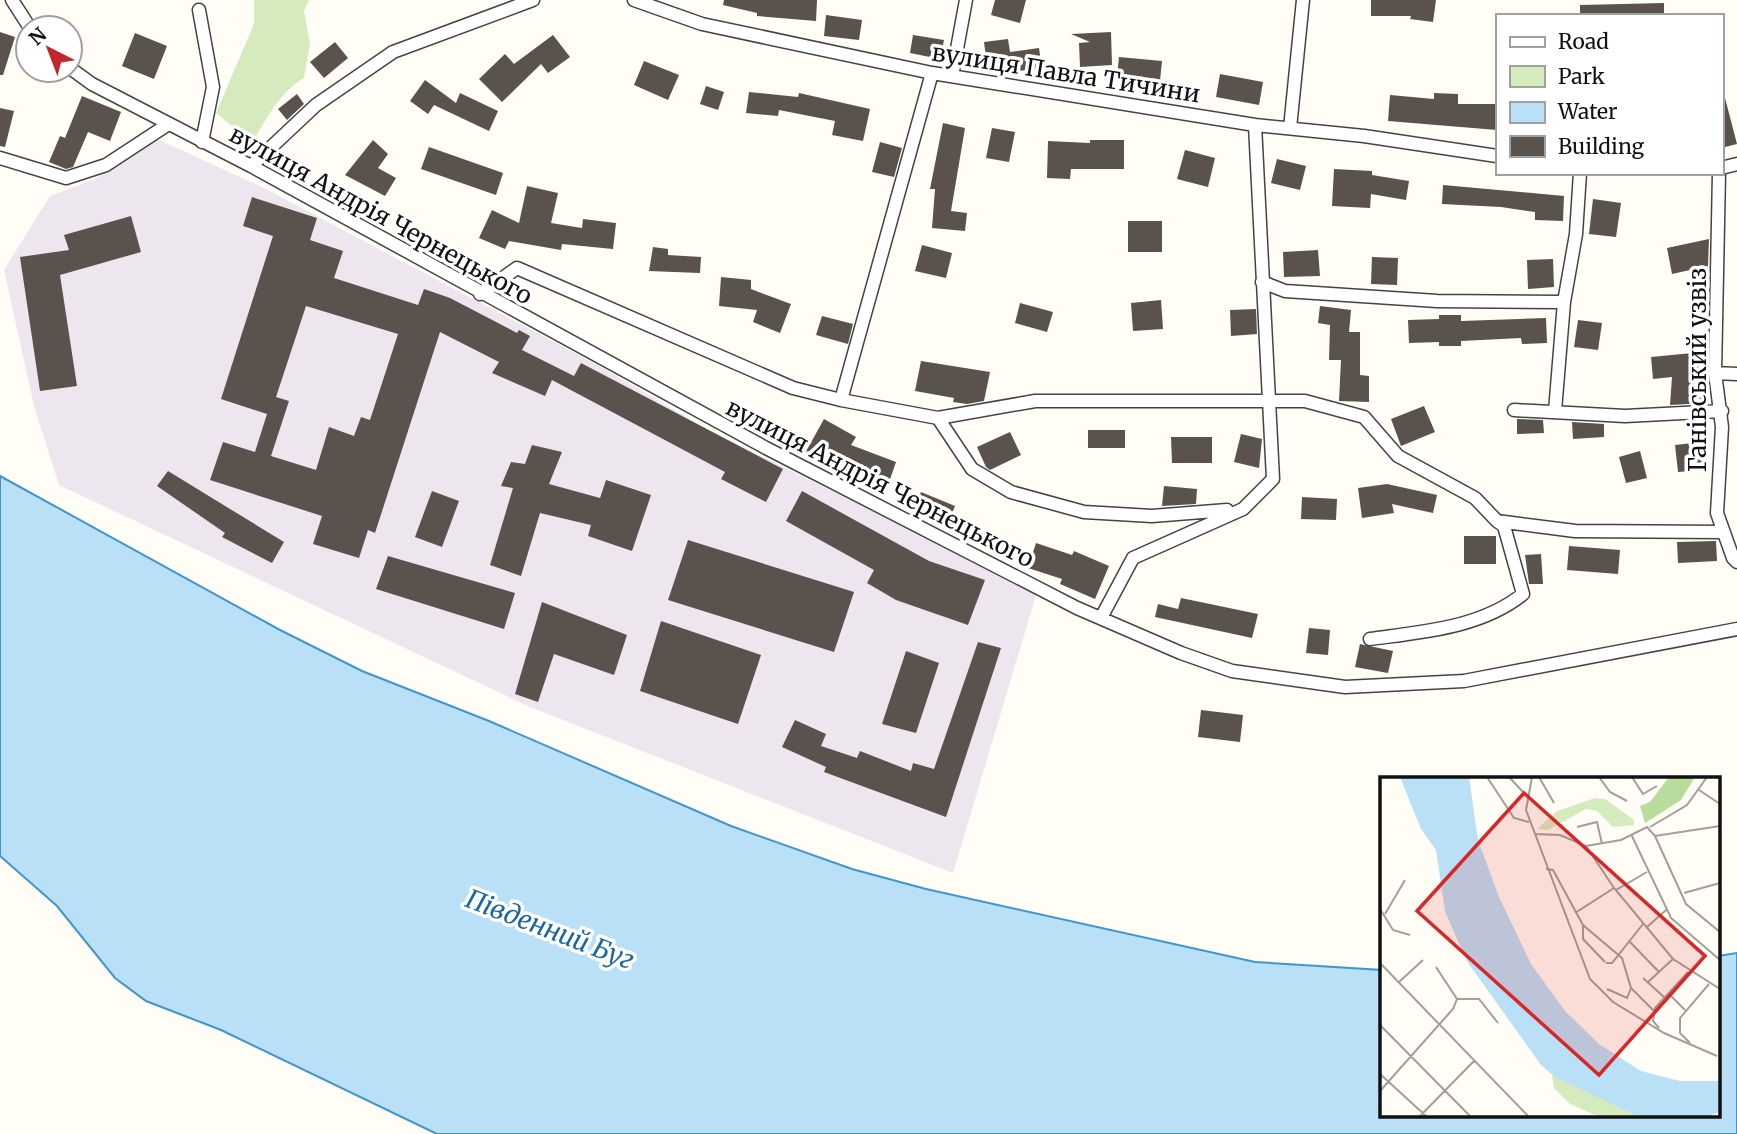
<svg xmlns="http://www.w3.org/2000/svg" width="1737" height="1134" font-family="Merriweather,serif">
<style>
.industrial{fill:#eee6ef}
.green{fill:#d5ebbd}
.water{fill:#b9e0f7;stroke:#3f96cf;stroke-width:2}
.building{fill:#5a524d;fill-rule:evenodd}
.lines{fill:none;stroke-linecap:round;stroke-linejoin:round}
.street-casing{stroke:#444;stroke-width:15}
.street{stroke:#fff;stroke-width:12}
.labels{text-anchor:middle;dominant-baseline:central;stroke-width:7;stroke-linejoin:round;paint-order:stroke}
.street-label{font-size:24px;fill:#111;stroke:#fff}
.water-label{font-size:26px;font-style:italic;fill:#1768a6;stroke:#fff}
.inset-road{fill:none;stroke:#a09f9a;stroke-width:2}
.view{fill:#d62828;fill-opacity:0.15;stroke:#d62828;stroke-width:3.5}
.inset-edge{fill:none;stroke:#111;stroke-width:3.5}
</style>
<rect width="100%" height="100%" fill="#fffdf5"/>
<path class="industrial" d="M157 139 264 188 603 368 708 430 1037 592 953 873 530 707 59 485 34 406 4 270 50 196 95 179Z"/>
<path class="green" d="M254 0H309L304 11 310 44 304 78C281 91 269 115 256 136L238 131 216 113 254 24Z"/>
<path class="water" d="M0 476 280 630 362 671 489 721 731 826 852 869 926 889 1255 962 1382 970V1115H1718V956L1737 953V1134H437L221 1030 146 1001 115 978 57 906 0 856Z"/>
<path class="building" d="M724 0H817L816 21 757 16V13L723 5Z
M995 0H1026L1020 23 991 15Z
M1371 0H1436L1433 22 1410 19 1411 16H1371Z
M1664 3V16H1580V5Z
M826 15 862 20 859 40 824 36Z
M0 32 15 37 3 75H0Z
M1111 32 1112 65 1080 67 1079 43 1090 42 1071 34Z
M135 33 167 46 154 79 122 66Z
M553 35 570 57 548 73 541 64 502 102 479 79 505 54 514 64Z
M913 35 944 40 940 59 910 53Z
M1008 39 1010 52 1039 48 1042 69 988 73 984 42Z
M335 42 348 58 324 78 310 62Z
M1119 57 1162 61 1160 81 1117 77Z
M644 61 679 75 668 100 634 85Z
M1220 74 1263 82 1259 105 1216 97Z
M425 80 456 103 460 93 498 111 489 131 434 105 428 114 410 101Z
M706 86 724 92 718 110 700 104Z
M749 92 798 97 799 93 870 109 863 141 832 135 835 121 779 110 778 116 746 113Z
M1434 93 1458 94V104H1497V130L1388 121 1390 95 1434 99Z
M297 94 304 104 287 120 278 109Z
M82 96 121 112 110 141 88 132 73 167 66 169 49 162 60 136 65 138Z
M1725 98 1737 144 1721 148V99Z
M0 108 14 111 5 147 0 146Z
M943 123 965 128 951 211 967 213 965 231 932 228 935 189H930Z
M992 128 1015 132 1009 162 986 158Z
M373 140 388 154 378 168 396 178 385 196 345 175Z
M1090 140H1124V169H1071L1070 179 1047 178 1048 141 1090 143Z
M880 142 902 148 894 177 872 172Z
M429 147 503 173 496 195 421 169Z
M1185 150 1215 158 1208 187 1177 179Z
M1277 159 1306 166 1300 190 1271 183Z
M1334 169 1372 171V175L1409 181 1406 200 1371 194 1370 208 1332 206Z
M1443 185 1564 196 1563 221 1535 220V212L1501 207 1442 204Z
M527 186 558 193 551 223 582 228 583 219 616 223 613 249 562 244 561 250 509 241 505 249 479 238 492 210 519 223Z
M252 197 317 218 310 240 343 251 334 278 418 305 424 289 450 298 517 333 519 330 530 336 522 350 574 376 581 363 783 469 766 502 721 479 725 472 552 380 545 396 492 373 499 362 440 332 375 533 368 530 359 558 313 544 322 516 210 480 223 442 255 452 267 414 221 399 273 236 243 226ZM306 306 398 334 370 420 361 417 354 436 329 427 316 470 271 456 289 401 276 397Z
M1593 199 1621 203 1616 237 1589 234Z
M131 216 141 252 60 275 77 386 40 391 20 257 69 250 64 235Z
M1128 221H1162V252H1128Z
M1709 239 1708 266 1672 274 1667 248Z
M922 245 952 253 946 278 915 271Z
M653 247 668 249V255L701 257 700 273 649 271Z
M1318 250 1320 276 1284 277 1283 252Z
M1372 257 1398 258 1397 285 1371 284Z
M1553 259 1554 287 1528 289 1527 260Z
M721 277 751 280V289L791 304 780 333 753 322 757 310 719 306Z
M1161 300 1163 329 1133 331 1131 303Z
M1020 303 1053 312 1047 332 1015 323Z
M1320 306 1351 310 1349 332H1360V375L1369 376V402L1339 401 1341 360H1329L1330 325 1318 323Z
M1256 309 1257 334 1231 336 1230 310Z
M1439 315H1461V321L1546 318 1547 343 1522 344 1521 338 1461 341V346H1439V342L1409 343 1408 320 1439 319Z
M822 316 853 324 848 344 816 335Z
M1578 320 1602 323 1598 350 1574 347Z
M1703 352 1706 403 1670 405 1672 377 1653 379 1651 357Z
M921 361 990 372 984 401 967 404 953 402 954 398 915 391Z
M1424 406 1435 432 1401 446 1391 419Z
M824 419 856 437 851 445 896 462 887 488 837 470 836 473 804 455Z
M1517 419 1543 420 1544 433 1517 434Z
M1572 422 1604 424V437L1573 439Z
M1088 430H1125V448H1088Z
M1010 432 1021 455 990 470 986 467 977 447Z
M1241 434 1262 439 1259 468 1234 462Z
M1171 437H1212V463H1172Z
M1702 442 1705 470 1678 472 1675 445Z
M532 445 562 452 549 484 600 498 606 480 651 495 632 551 588 536 591 525 540 513 521 576 490 565 513 488 501 486 511 462 525 464Z
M1640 451 1647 478 1626 483 1619 457Z
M168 471 284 542 272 563 222 537 225 533 157 486Z
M1387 484 1437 495 1433 513 1392 504 1394 513 1362 518 1358 488Z
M1164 486 1197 489 1196 504 1162 506Z
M432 491 459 501 442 547 415 537Z
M802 491 929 561 985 580 968 625 896 600 867 583 874 570 786 521Z
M921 492 955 506 947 526 913 512Z
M1302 497 1337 499 1336 520 1301 519Z
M1464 536H1496V564H1464Z
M688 540 854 592 834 652 668 600Z
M1716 541 1717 561 1678 563 1677 542Z
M1036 543 1072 555 1074 551 1109 566 1095 599 1060 584 1062 579 1028 568Z
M1569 546 1620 550 1618 574 1567 570Z
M1541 554 1543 584H1529L1525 555Z
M388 556 515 593 504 629 376 589Z
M1181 598 1258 614 1252 638 1155 617 1158 604 1178 609Z
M542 602 627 635 614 675 554 654 538 702 515 694Z
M661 621 761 655 738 724 640 691Z
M1309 628 1330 630 1328 655 1306 653Z
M978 642 1001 648 946 817 824 772 826 767 782 747 795 720 826 734 821 746 857 758 860 751 911 771 913 763 934 769Z
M1360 644 1393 651 1388 673 1355 667Z
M906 651 939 663 916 733 882 724Z
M1201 710 1243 715 1240 742 1198 737Z"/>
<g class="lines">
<defs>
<path id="street" d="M12 0 30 28
M634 0 702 24 932 73 1255 125 1364 136 1497 156
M199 10 213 87 202 142
M70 68 92 84 251 166 766 448 1077 608 1181 653 1232 671 1345 687 1464 681 1737 629
M952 76 966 0
M1290 128 1303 0
M0 158 66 178 106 165 167 125
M251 166 316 105 393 52 533 0
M1721 168 1737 164
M1719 173 1715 373 1722 427 1717 513 1733 558 1737 562
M1262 282 1285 291 1437 301 1564 302
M480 294 517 268 793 388 841 400 938 418 1035 401H1305L1364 417 1398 456 1475 498 1497 521 1575 531 1723 532
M1715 373 1737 374
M841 400 932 73
M1514 410 1625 416 1722 411
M1555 411 1564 302 1576 234 1580 173
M938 418 972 469 1011 492 1084 512 1152 516 1227 510
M1102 616 1133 558 1243 509 1273 479 1255 125
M1370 639C1421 632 1481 628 1523 594L1504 526 1497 521"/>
</defs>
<use href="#street" class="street-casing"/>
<use href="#street" class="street"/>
</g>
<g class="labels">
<g class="street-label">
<text transform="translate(1066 73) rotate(9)">вулиця Павла Тичини</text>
<text transform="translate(381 215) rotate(29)">вулиця Андрія Чернецького</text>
<text transform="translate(1697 370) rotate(-90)">Ганівський узвіз</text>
<text transform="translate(880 483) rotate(27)">вулиця Андрія Чернецького</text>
</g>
<g class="water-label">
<text transform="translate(550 929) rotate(21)">Південний Буг</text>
</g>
</g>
<g transform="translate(1380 777)">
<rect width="340" height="340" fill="#fffdf5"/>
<path d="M215 21 225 22 254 43V48L233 50 217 34 206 32 168 53 157 52 177 34ZM172 298 197 308 257 339H217L190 327 174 311Z" fill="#d5ebbd"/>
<path d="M289 0H315L301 23 265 46 260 29 270 25Z" fill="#b9dc9c"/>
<path d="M20 0H89L98 63 119 120 151 187 185 234 219 267 261 294 300 304H339V335L329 339H257L175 300 161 288 86 183 65 134 56 73 41 52Z" fill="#b9e0f7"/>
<path class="inset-road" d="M107 0 134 41 149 45M129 0 145 17M152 0 146 33 210 202 233 225 284 256 337 279M159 0 174 26M219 0 230 15 247 24M252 0 263 17 277 9M319 13 340 27M197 50 217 45 222 67M270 50 307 28 327 0M155 57 180 58 206 69 241 63 267 50 275 59 340 49M251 57 291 141 340 183M275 59 306 127 340 155M206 69 234 111 293 182 340 212M166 92 173 93 203 148 242 181 251 211 274 234M236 113 267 95M304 116 340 106M0 132 13 153 30 158M195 136 234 111M5 137 25 103M203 148V162L225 185M267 150 286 133M249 164 279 195M0 186 148 339M226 186H232L263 147M56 190 77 222M263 201 285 221M19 205 43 183M268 205 293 182M227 212 247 221 251 211M288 216 305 233M0 248 90 339M279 251 273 244 275 231 308 195M310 266 300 256V241L329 207M0 297 46 339M0 314 73 232 77 222H99L118 246M40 339 94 284"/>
<path class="view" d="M144 16 325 179 219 298 37 134Z"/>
<rect width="340" height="340" class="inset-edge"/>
</g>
<rect x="1496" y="14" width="228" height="161" fill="#ffffff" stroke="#a0a0a0" stroke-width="2"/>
<rect x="1510" y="37" width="35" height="10" fill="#ffffff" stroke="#a0a0a0" stroke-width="2"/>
<text x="1558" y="49" font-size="21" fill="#111111">Road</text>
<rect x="1510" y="66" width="35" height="21" fill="#d5ebbd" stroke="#a0a0a0" stroke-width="2"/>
<text x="1558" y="84" font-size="21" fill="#111111">Park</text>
<rect x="1510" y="102" width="35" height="21" fill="#b9e0f7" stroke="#a0a0a0" stroke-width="2"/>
<text x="1558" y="119" font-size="21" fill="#111111">Water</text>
<rect x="1510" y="136" width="35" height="21" fill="#5a524d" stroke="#a0a0a0" stroke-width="2"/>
<text x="1558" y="154" font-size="21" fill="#111111">Building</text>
<g transform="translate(49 49) rotate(318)"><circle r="33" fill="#ffffff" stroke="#a0a0a0" stroke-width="2"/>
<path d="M0-5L12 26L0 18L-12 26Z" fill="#c4262e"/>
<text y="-10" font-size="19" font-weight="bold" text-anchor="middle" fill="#111111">N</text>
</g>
</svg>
